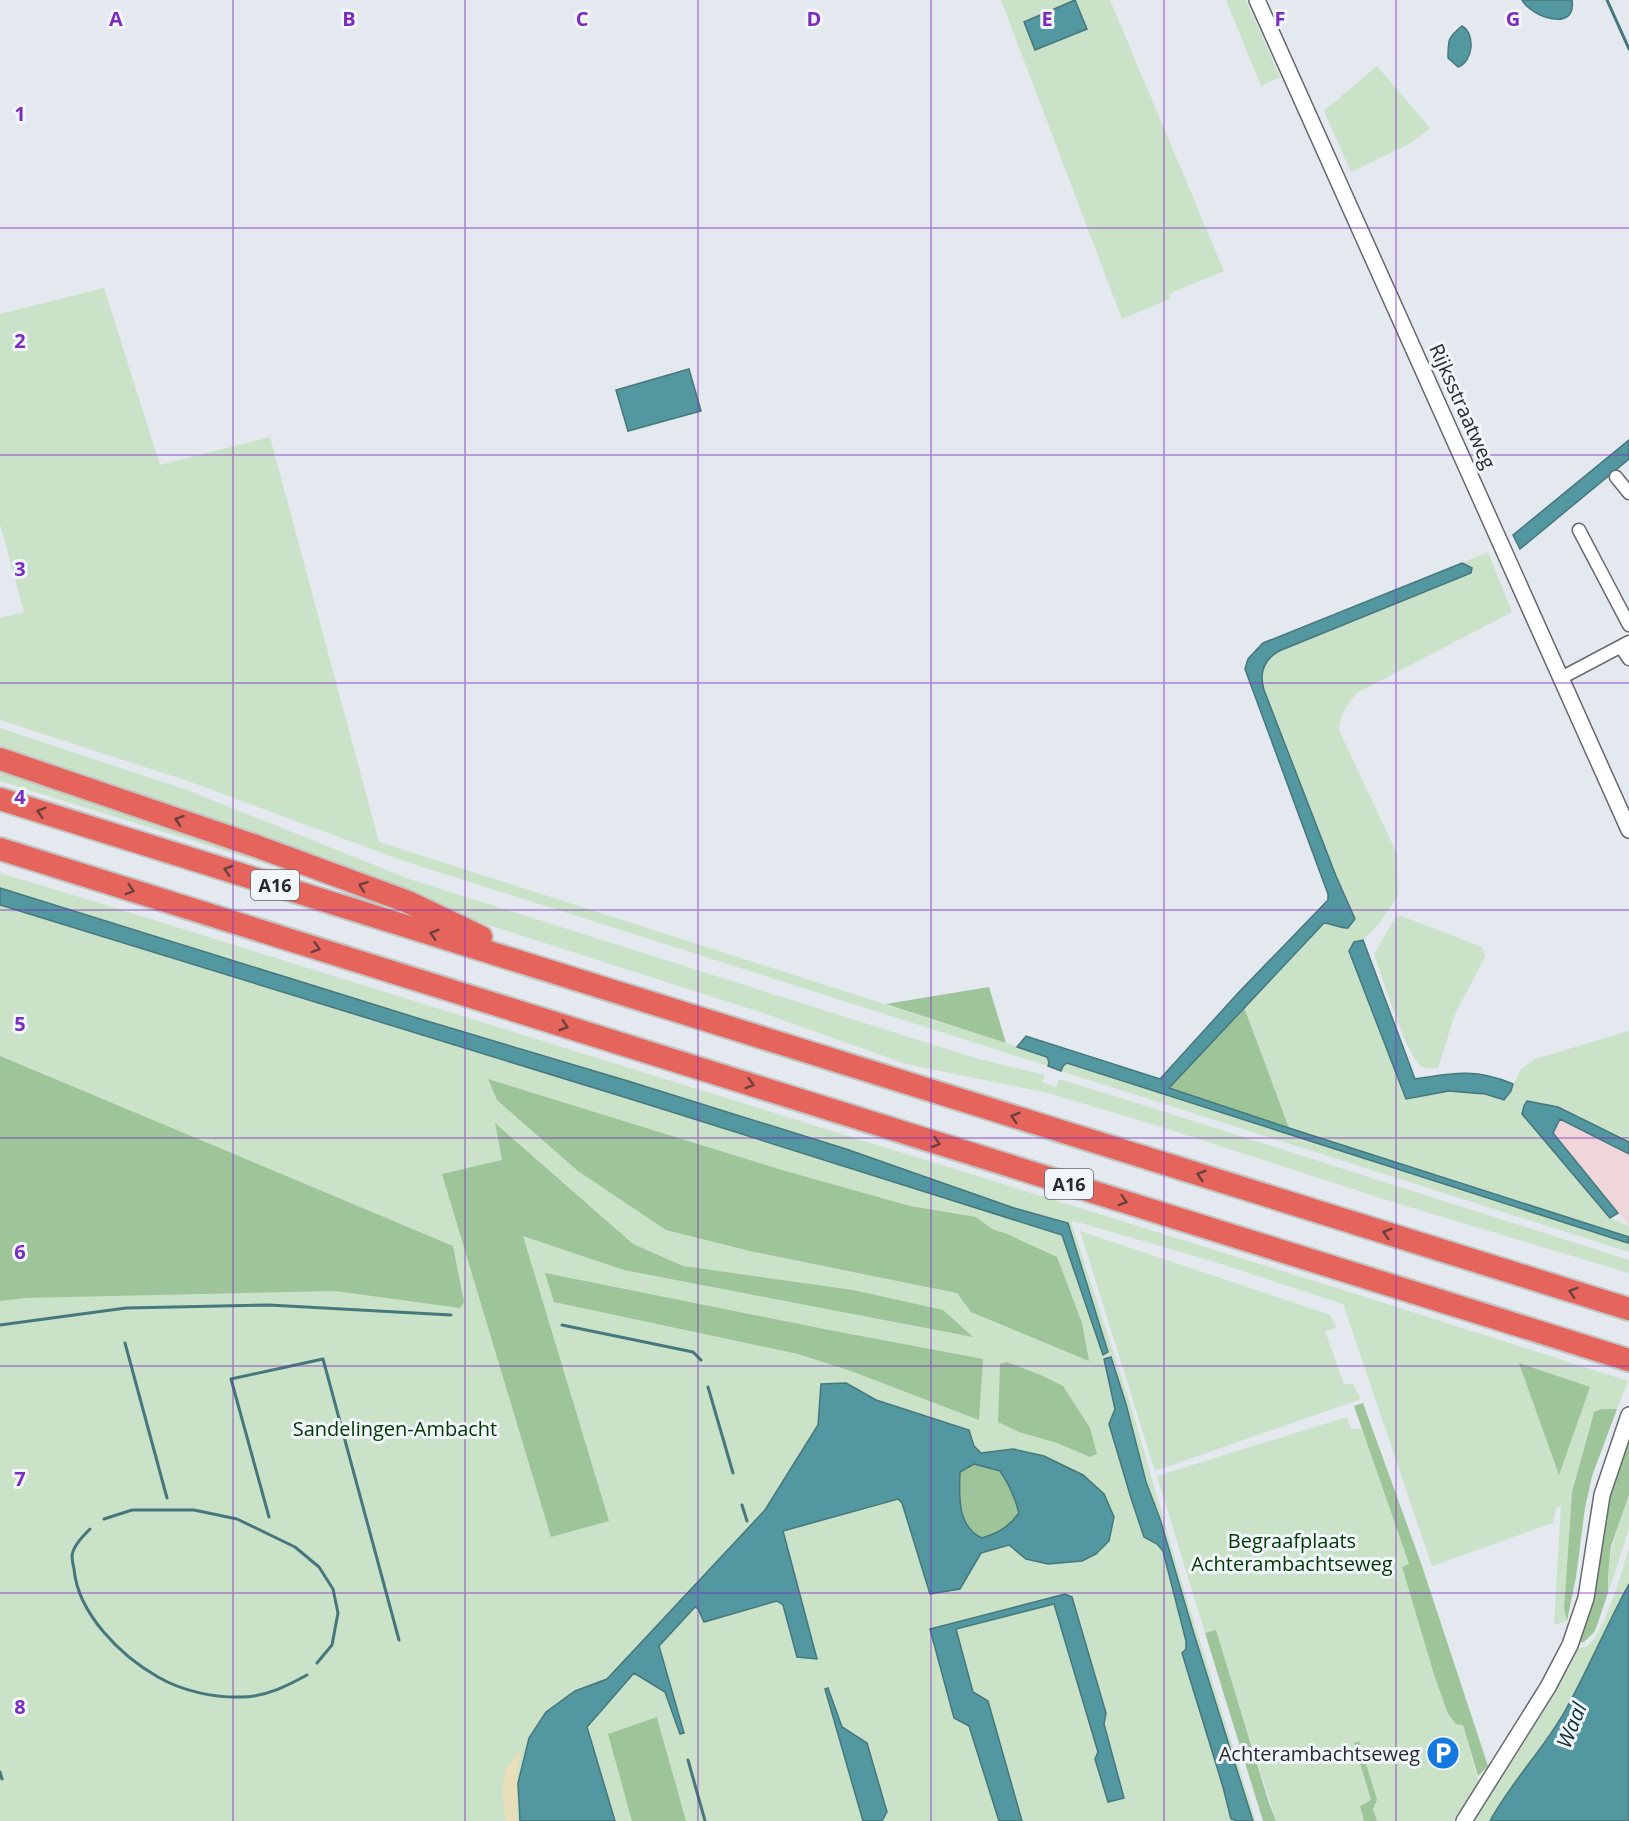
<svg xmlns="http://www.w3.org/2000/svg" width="1629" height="1821" font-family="'Open Sans',sans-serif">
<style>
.commercial{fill:#f1d6d9}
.green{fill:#cae2c8}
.forest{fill:#9ec49a}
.sand{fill:#e8deb9}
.water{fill:#5398a0;stroke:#46777d;stroke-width:1.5;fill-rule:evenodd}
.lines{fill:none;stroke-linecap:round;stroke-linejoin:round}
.stream{stroke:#46777d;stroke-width:3}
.minor-casing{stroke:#656a6e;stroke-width:15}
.tertiary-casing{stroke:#656a6e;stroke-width:18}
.motorway-casing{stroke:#c3c3c4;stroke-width:26}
.minor{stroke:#fff;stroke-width:12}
.tertiary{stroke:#fff;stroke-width:15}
.motorway{stroke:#e5655c;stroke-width:22}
.oneway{stroke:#6a3f3d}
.grid{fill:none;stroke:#7b2cbf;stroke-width:1.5;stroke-opacity:0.55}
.labels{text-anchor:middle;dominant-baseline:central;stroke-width:6;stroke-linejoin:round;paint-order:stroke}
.shield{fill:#f1f6fb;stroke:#64676a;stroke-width:1.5}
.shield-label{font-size:18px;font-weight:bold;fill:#282a2c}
.street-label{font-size:20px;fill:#282a2c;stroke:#f1f6fb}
.park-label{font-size:20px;fill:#003700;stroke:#f1f6fb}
.poi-label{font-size:20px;fill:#282a2c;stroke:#f1f6fb;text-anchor:end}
.water-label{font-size:21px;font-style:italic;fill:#0c3034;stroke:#f1f6fb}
.grid-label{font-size:20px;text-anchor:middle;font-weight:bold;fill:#7b2cbf;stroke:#f1f6fb;stroke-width:6;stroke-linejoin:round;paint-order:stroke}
</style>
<rect width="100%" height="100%" fill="#e3e9ee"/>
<path class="commercial" d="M1559 1119 1629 1154V1225L1553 1133Z"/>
<path class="green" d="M1001 0H1110L1224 271 1169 294 1170 299 1122 319Z
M1226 0H1246L1280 77 1261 86Z
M1377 66 1430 128 1411 143 1351 172 1324 111Z
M104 288 160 465 270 437 379 842 1006 1043 1047 1057 1049 1062 1048 1066 401 860 188 781 0 720V618L24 612 0 524V314Z
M1488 552 1512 612 1357 693C1347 705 1340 714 1339 730L1397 854 1398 896 1378 925 1363 940 1354 942 1383 1037 1406 1099C1441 1092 1467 1087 1501 1100L1511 1091 1520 1070 1535 1059 1629 1031V1142L1558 1107 1527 1101 1610 1218 1629 1226V1237L1289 1128 1244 1007 1324 923 1334 925 1341 928 1348 901 1336 876 1264 690C1259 673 1263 660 1279 651L1472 569 1462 563Z
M0 728 187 790 409 879 975 1058 1045 1075 1042 1082 1056 1087 1059 1079 1124 1099 1629 1260V1273L1396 1203 1155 1125 1048 1093 906 1064 766 1014 473 920 111 784 0 748Z
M0 769 367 895 0 781Z
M0 873 86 899 1356 1294 1628 1381 1617 1409H1602L1591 1421 1572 1492 1564 1609 1567 1621 1554 1625 1561 1506 1556 1508 1553 1523 1432 1566 1343 1304 1215 1262 1074 1221 1071 1222 1130 1403 1182 1583 1256 1821H0V902L959 1188C808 1133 654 1091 501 1044 334 993 167 939 0 888Z
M1401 916 1482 947 1485 957 1455 1014 1438 1068C1432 1068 1425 1070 1420 1065 1404 1050 1383 978 1374 954L1395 918Z
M1067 1063 1627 1242 1629 1239V1252L1061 1071 1063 1066Z
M1080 1231 1330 1315 1337 1328 1325 1331 1344 1384H1353L1361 1399 1155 1471Z
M1347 1417 1351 1429H1362L1409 1565 1402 1567 1435 1678 1448 1714 1451 1719 1463 1725 1479 1784 1453 1821H1377L1373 1809 1377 1800 1354 1743 1371 1800 1360 1806 1364 1821H1276L1216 1631 1205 1633 1157 1476Z
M1629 1495V1529L1608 1593C1607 1555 1616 1530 1629 1495Z
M1629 1549V1584L1565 1712 1547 1740 1498 1805 1490 1821H1468L1573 1649C1577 1648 1583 1648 1587 1646 1604 1637 1622 1569 1629 1549Z"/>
<path class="forest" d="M989 987 1006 1043 886 1004Z
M1244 1007 1289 1128 1169 1088Z
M0 1056 453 1246 464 1302 460 1308 335 1291 24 1298 0 1301Z
M488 1079 782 1170 910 1206 976 1217 992 1229 1007 1234 1057 1257 1082 1323 1089 1361 971 1312 957 1293 754 1252 666 1230 578 1171 497 1100Z
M495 1123 633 1244 683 1266 853 1290 943 1310 973 1337 624 1270 523 1236 609 1521 551 1537 442 1174 502 1160Z
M545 1273 829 1330 983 1359 979 1420 851 1371 798 1354 554 1302Z
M1007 1362 1043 1376 1063 1386 1090 1428 1097 1454 1090 1457 1057 1443 1019 1432 998 1422 1000 1364Z
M1519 1363 1590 1387 1559 1475Z
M1363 1403 1422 1566 1488 1766 1478 1776 1463 1725 1456 1724 1448 1714 1435 1678 1402 1567 1409 1564 1354 1406Z
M1602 1409H1617L1592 1476 1585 1508 1576 1577 1567 1621 1564 1609 1572 1492 1594 1412Z
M1629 1440V1495L1611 1546 1608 1576V1593L1595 1631 1584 1642 1576 1643 1581 1628 1587 1621 1596 1584 1604 1527 1611 1494Z
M974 1464 999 1471C1009 1484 1015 1497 1019 1513 1009 1527 998 1533 982 1538 957 1527 959 1495 960 1472Z
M1216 1630 1269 1803 1276 1821H1263L1205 1633Z
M657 1717V1718L686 1821H632L608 1734Z
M1359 1741 1377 1800 1373 1809 1377 1821H1364L1360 1806 1371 1800 1354 1743Z"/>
<path class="sand" d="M521 1749 517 1772V1821H506L502 1795 505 1770Z"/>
<path class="water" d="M1075 0 1087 29 1035 50 1024 22Z
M1522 0H1572C1577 33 1531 17 1522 0Z
M1462 26C1476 34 1473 62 1458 67L1448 58C1448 40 1448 37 1462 26Z
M689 369 701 411 628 431 616 390Z
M1629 440V459L1520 549 1513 535Z
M1462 563 1472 568 1471 573 1279 651C1263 660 1259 673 1264 690L1336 876 1355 919 1348 928C1339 928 1333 924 1324 923L1169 1088 1289 1128 1629 1237 1628 1243 1067 1063 1063 1066 1061 1071 1048 1066 1049 1062 1047 1057 1017 1047 1026 1036 1160 1079 1239 992 1328 900V894L1245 669 1248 659 1263 643Z
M0 888 427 1021 628 1081 846 1149 1014 1208 1068 1223 1108 1352 1103 1355 1062 1235 640 1102 0 905Z
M1363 940 1415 1079C1453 1073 1476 1068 1513 1084L1511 1091 1504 1100 1485 1094 1449 1091 1406 1099 1349 951 1354 942Z
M1527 1101 1558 1107 1629 1142V1154L1560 1119 1553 1133 1618 1213 1610 1218 1522 1114 1524 1106Z
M1111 1357 1126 1404 1146 1482 1160 1519 1194 1634 1253 1821H1237L1231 1819 1223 1787 1182 1653 1186 1649V1641L1163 1551 1157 1544 1144 1537 1131 1498 1109 1424 1115 1409 1104 1359Z
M846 1383 876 1400 969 1430 974 1446 981 1453 1013 1449 1044 1456 1083 1475 1104 1494 1114 1517 1109 1541 1096 1554 1082 1561 1048 1564 1026 1559 1009 1545 981 1553 960 1589 930 1594 902 1503 898 1499 783 1531 817 1659 797 1657 783 1605 777 1601 704 1622 698 1609 695 1607 659 1646 684 1733 680 1734 665 1692 634 1673 587 1727 615 1821H520L518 1783 529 1738 546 1712 575 1691 607 1679 765 1510 818 1425 821 1384ZM974 1464 1000 1471C1009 1484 1015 1497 1019 1513 1009 1527 998 1533 982 1538 957 1527 959 1495 960 1472Z
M1629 1584V1821H1490C1511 1782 1543 1750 1565 1711 1588 1670 1606 1626 1629 1584Z
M1065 1594 1072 1597 1106 1713 1104 1724 1124 1798 1108 1802 1095 1759 1098 1752 1054 1604 956 1629 973 1692 988 1701 1022 1821H999L969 1726 954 1718 930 1629Z
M828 1688 842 1727 867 1743 887 1812 882 1821H863L825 1689Z"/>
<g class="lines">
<path class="stream" d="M1607 0 1629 49
M0 1325 126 1308 269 1305 451 1315
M562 1325 693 1352 701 1360
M125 1343 167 1498
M708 1387 733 1473
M742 1505 747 1521
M269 1517 231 1379 323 1359 399 1640
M104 1519 132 1510H194L237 1519 295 1547 319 1567 333 1589 338 1613 332 1645 317 1663
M90 1529C83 1536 74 1545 72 1555 72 1559 73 1565 74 1569 78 1614 121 1656 158 1677 182 1691 214 1698 242 1697 265 1697 287 1686 307 1675
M688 1760 705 1821
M0 1772 2 1779"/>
<defs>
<path id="minor" d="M1616 477 1629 493
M1579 530 1629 625
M1621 647 1629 659
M1561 678 1629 642"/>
<path id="tertiary" d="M1257 0 1629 830
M1464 1821 1548 1687 1570 1645 1586 1598 1602 1495 1629 1415"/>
<path id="motorway" d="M0 759 256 846 408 902 481 937
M0 799 1629 1309
M0 849 1629 1360"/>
</defs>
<use href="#minor" class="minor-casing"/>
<use href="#tertiary" class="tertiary-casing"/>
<use href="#motorway" class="motorway-casing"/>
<use href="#minor" class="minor"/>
<use href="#tertiary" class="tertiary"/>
<use href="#motorway" class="motorway"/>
</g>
<defs><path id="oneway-chevron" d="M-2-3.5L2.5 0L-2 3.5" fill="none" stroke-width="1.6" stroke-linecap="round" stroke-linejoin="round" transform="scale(1.5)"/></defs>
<g class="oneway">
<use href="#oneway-chevron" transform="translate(41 812) rotate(-163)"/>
<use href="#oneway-chevron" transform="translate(179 820) rotate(-161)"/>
<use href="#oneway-chevron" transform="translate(228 870) rotate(-163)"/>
<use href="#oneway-chevron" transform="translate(363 886) rotate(-160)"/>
<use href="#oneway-chevron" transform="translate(130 890) rotate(17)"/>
<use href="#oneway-chevron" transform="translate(434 934) rotate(-163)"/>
<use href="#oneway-chevron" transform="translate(316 948) rotate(17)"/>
<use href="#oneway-chevron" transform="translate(564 1026) rotate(17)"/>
<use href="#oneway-chevron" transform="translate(750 1084) rotate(17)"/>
<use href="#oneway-chevron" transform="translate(1015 1117) rotate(-163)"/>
<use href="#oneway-chevron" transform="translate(936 1143) rotate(17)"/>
<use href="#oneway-chevron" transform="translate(1201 1175) rotate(-163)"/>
<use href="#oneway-chevron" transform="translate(1123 1201) rotate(17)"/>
<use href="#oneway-chevron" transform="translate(1387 1233) rotate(-163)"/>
<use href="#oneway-chevron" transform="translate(1573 1292) rotate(-163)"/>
</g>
<path class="grid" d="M233 0V1821M465 0V1821M698 0V1821M931 0V1821M1164 0V1821M1396 0V1821M0 228H1629M0 455H1629M0 683H1629M0 910H1629M0 1138H1629M0 1366H1629M0 1593H1629"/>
<defs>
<symbol id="parking-disc" viewBox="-11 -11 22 22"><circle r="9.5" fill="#1379e1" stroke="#f1f6fb"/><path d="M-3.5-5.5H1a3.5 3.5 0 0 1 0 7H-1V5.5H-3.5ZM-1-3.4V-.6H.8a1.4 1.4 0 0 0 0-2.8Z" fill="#fff"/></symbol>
</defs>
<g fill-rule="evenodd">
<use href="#parking-disc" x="1424" y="1734" width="38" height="38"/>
</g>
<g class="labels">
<g class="shield">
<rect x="251" y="870" width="48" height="30" rx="4.5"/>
<rect x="1045" y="1169" width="48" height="30" rx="4.5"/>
</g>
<g class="shield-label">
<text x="275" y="885">A16</text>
<text x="1069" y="1184">A16</text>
</g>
<g class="street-label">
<text transform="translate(1463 406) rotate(66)">Rijksstraatweg</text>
</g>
<g class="park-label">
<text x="395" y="1428">Sandelingen-Ambacht</text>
<text x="1292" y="1540">Begraafplaats<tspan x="1292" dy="23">Achterambachtseweg</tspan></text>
</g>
<g class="poi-label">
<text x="1420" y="1753">Achterambachtseweg</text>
</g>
<g class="water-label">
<text transform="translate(1571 1725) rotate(-68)">Waal</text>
</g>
</g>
<g class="grid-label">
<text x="116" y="26">A</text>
<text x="349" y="26">B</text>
<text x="582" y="26">C</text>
<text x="814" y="26">D</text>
<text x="1047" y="26">E</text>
<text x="1280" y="26">F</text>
<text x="1513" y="26">G</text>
<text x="20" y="121">1</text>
<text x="20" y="348">2</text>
<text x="20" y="576">3</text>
<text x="20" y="804">4</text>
<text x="20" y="1031">5</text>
<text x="20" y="1259">6</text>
<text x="20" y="1486">7</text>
<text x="20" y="1714">8</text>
</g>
</svg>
